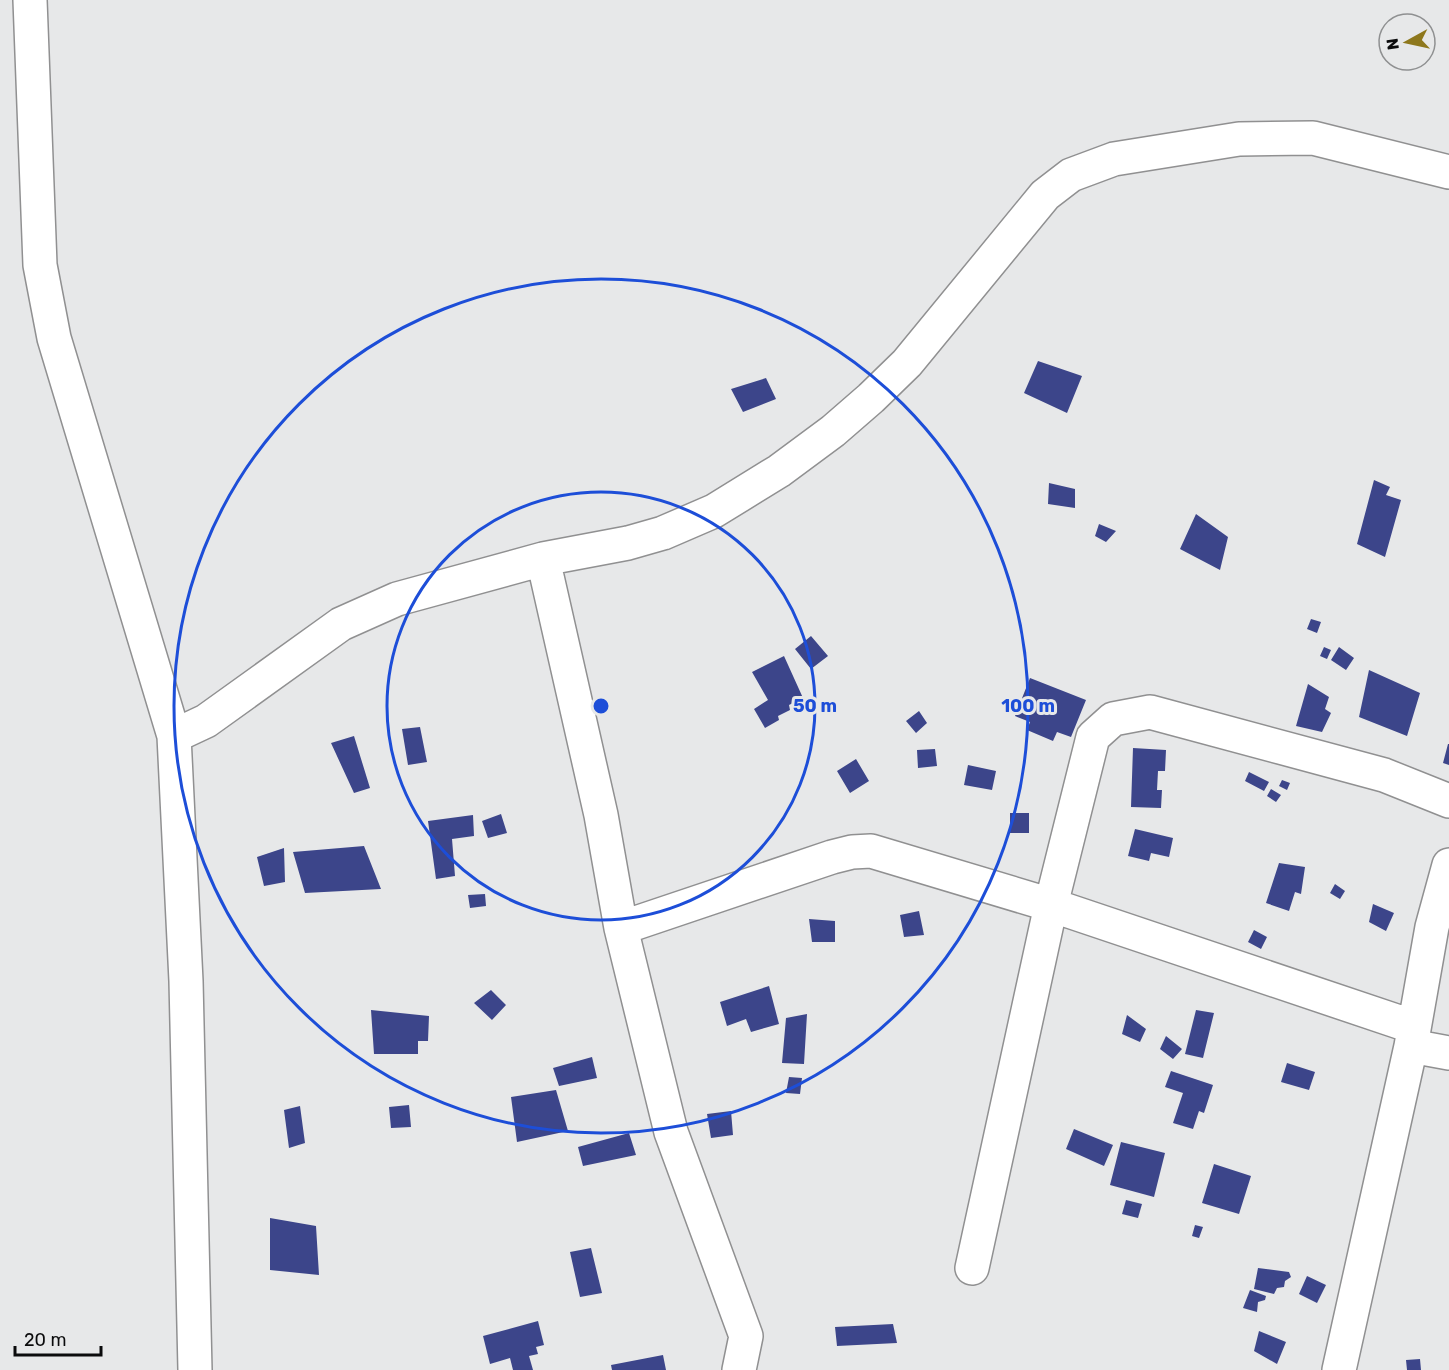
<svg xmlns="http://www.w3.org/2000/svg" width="1449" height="1370" font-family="Rubik,sans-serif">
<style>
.building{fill:#3c458a}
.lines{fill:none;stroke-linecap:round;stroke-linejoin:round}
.minor-casing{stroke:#909091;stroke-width:36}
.minor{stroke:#fff;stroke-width:33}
.ring{fill:none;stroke:#1d4ed8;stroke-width:3}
.centre{fill:#1d4ed8;stroke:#e7e8e9;stroke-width:3}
.ring-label{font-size:18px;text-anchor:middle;font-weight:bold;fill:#1d4ed8;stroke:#e7e8e9;stroke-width:6;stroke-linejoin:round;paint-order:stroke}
</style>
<rect width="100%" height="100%" fill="#e7e8e9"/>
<path class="building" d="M1038 361 1082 376 1067 413 1024 393Z
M766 378 776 399 743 412 731 389Z
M1374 480 1390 487 1386 495 1401 500 1385 557 1357 544Z
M1049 483 1075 489V508L1048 504Z
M1196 514 1228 537 1220 570 1180 549Z
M1099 524 1116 531 1106 542 1095 536Z
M1311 619 1321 622 1317 633 1307 629Z
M811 636 828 656 811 669 795 649Z
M1324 647 1331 650 1327 659 1320 656Z
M1339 647 1354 658 1346 670 1331 660Z
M784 656 803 698 789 705 790 710 778 716 779 720 765 728 754 709 768 700 752 672Z
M1369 670 1420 693 1407 736 1359 717Z
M1030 678 1086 700 1071 737 1057 732 1053 741 1027 730 1030 722 1015 716Z
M1308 684 1329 697 1325 709 1331 713 1322 732 1296 726Z
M919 711 927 723 916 733 906 721Z
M420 727 427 762 408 765 402 729Z
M354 736 370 788 354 793 331 743Z
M1448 744H1449V765L1443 763Z
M1133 748 1166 750 1165 771H1158L1157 790H1162L1161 808 1131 807Z
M935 749 937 766 918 768 917 750Z
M856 759 869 781 850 793 837 771Z
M968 765 996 771 992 790 964 785Z
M1249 772 1269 782 1264 791 1245 781Z
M1282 780 1290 783 1287 790 1279 786Z
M1271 789 1281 795 1276 802 1267 796Z
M1010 813H1029V833H1010Z
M501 814 507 833 488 838 482 821Z
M473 815 474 836 452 839 455 876 436 879 428 821Z
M1135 829 1173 838 1169 857 1151 853 1149 861 1128 856Z
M364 846 381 889 305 893 293 852Z
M284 848 285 882 264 886 257 857Z
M1279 863 1305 867 1301 894 1295 892 1289 911 1266 903Z
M1335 884 1345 891 1340 899 1330 893Z
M485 894 486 906 470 908 468 895Z
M1373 904 1394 913 1386 931 1369 922Z
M919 911 924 935 904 937 900 915Z
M809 919 835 921V942H812Z
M1254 930 1267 937 1261 949 1248 942Z
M769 986 779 1024 751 1032 746 1019 727 1026 720 1002Z
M491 990 506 1005 492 1020 474 1003Z
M371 1010 429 1016 428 1041H418V1054H374Z
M1196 1010 1214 1013 1203 1058 1185 1054Z
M807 1014 804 1064 782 1063 786 1018Z
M1127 1015 1146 1029 1140 1042 1122 1034Z
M1166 1036 1182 1049 1173 1059 1160 1049Z
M592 1057 597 1078 559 1086 553 1068Z
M1287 1063 1315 1072 1309 1090 1281 1082Z
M1171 1071 1213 1085 1204 1113 1199 1111 1193 1129 1173 1123 1183 1093 1165 1087Z
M789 1077 802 1078 800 1094 786 1093Z
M556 1090 568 1131 517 1142 511 1097Z
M409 1105 411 1127 391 1128 389 1107Z
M300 1106 305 1143 289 1148 284 1110Z
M731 1111 733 1135 711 1138 707 1114Z
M1074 1129 1113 1145 1104 1166 1066 1149Z
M629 1133 636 1155 583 1166 578 1147Z
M1121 1142 1165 1153 1154 1197 1110 1185Z
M1214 1164 1251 1176 1239 1214 1202 1203Z
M1126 1200 1142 1204 1138 1218 1122 1214Z
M270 1218 316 1226 319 1275 270 1270Z
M1195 1225 1203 1227 1199 1238 1192 1236Z
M591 1248 602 1293 580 1297 570 1252Z
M1258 1268 1289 1272 1291 1277 1285 1281 1284 1287 1277 1288 1274 1294 1254 1289Z
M1307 1276 1326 1285 1317 1303 1299 1294Z
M1250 1290 1266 1296 1265 1300 1258 1302 1257 1312 1243 1308Z
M538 1321 544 1345 536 1347 538 1354 529 1356 533 1370H513L510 1358 490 1364 483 1336Z
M893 1324 897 1343 837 1346 835 1327Z
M1259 1331 1286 1342 1277 1364 1254 1351Z
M663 1355 666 1370H612L611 1365Z
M1420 1359 1421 1370H1407L1406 1360Z"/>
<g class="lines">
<defs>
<path id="minor" d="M30 0 40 265 54 338 174 736 186 981 195 1370
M543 559 601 815 621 928 671 1132 746 1336 739 1370
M174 736 206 721 341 624 397 599 543 559 628 543 663 533 714 511 779 471 833 431 871 398 907 363 1045 195 1071 175 1114 159 1239 139 1313 138 1449 172
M621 928 832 857 852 852 871 851 1051 905 1414 1027
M1411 1046 1449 1053
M972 1268 1051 905 1093 737 1113 719 1150 712 1384 775 1449 801
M1339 1370 1411 1046 1432 927 1449 865"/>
</defs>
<use href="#minor" class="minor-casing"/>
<use href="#minor" class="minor"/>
</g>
<g class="ring">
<circle cx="601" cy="706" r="214"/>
<circle cx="601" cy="706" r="427"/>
</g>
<circle cx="601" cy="706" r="9" class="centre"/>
<g class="ring-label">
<text x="815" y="712">50 m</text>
<text x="1028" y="712">100 m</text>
</g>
<g transform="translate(1407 42) rotate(262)"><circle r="28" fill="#e7e8e9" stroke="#8f9091" stroke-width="1.5"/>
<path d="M0-4.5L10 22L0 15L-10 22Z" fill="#8e781d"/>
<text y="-9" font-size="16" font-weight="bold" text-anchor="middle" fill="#0b0b0c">N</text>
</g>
<path d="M15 1346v9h86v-9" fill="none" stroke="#0b0b0c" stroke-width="3"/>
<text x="24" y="1346" font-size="18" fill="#0b0b0c" stroke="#e7e8e9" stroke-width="4.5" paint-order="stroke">20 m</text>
</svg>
